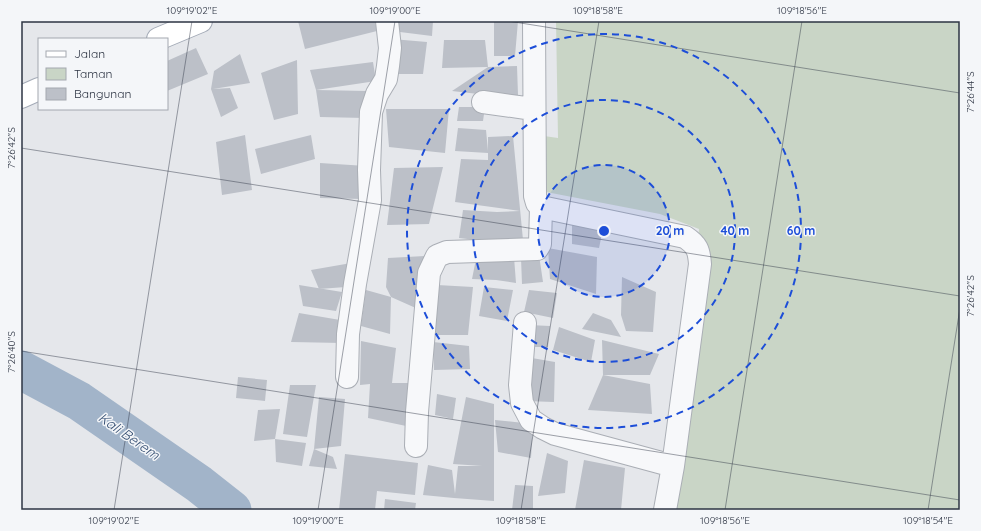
<svg xmlns="http://www.w3.org/2000/svg" width="981" height="531" font-family="Quicksand,sans-serif">
<style>
.green{fill:#c9d5c6}
.lines{fill:none;stroke-linecap:round;stroke-linejoin:round}
.river{stroke:#a2b4c9;stroke-width:39}
.building{fill:#bcc0c8}
.minor-casing{stroke:#aaaeb5;stroke-width:24}
.primary-casing{stroke:#a4abb7;stroke-width:24}
.minor{stroke:#f7f8fa;stroke-width:22}
.primary{stroke:#fff;stroke-width:22}
.ticks{fill:none;stroke:#2d3443;stroke-width:1;stroke-opacity:0.45}
.ring{fill:none;stroke:#1d4ed8;stroke-width:2;stroke-dasharray:7 5}
.labels{text-anchor:middle;dominant-baseline:central;stroke-width:3;stroke-linejoin:round;paint-order:stroke}
.water-label{font-size:14px;font-style:italic;fill:#395275;stroke:#f4f6f9}
.centre{fill:#1d4ed8;stroke:#f4f6f9;stroke-width:2}
.ring-label{font-size:12px;text-anchor:middle;font-weight:bold;fill:#1d4ed8;stroke:#f4f6f9;stroke-width:3;stroke-linejoin:round;paint-order:stroke}
.neatline{fill:none;stroke:#2d3443;stroke-width:1.5}
.ticks-label{font-size:10px;text-anchor:middle;fill:#2d3443}
</style>
<rect width="100%" height="100%" fill="#e5e7eb"/>
<path class="green" d="M556 21H960V510H668L678 429 699 229 660 214 541 191 537 135 558 138Z"/>
<g class="lines">
<path class="river" d="M21 370 79 401 199 484 232 510"/>
</g>
<path class="building" d="M298 21H375L377 31 305 49Z
M393 21H433L432 36 392 31Z
M494 21H518L515 56H494Z
M392 39 427 42 423 74H394Z
M444 40H485L488 67 517 66 518 95H487L452 91 488 67 442 68Z
M196 48 208 74 167 91V61Z
M240 54 250 83 213 89 230 88 238 108 221 117 211 89 214 71Z
M297 60 298 114 274 120 261 73Z
M373 62 376 81 316 90 367 91 365 118 320 117 316 90 310 70Z
M459 107H485L483 121H457Z
M386 109H449L445 153 389 147Z
M458 128 486 130 488 151V137L513 136 523 240 493 242 459 238 463 210 497 212 520 211 455 202 461 159 488 160V153L455 151Z
M245 135 252 190 222 195 216 142Z
M311 135 315 159 261 174 255 149Z
M320 163 366 166 362 199 320 198Z
M443 167 429 224 387 225 394 168Z
M572 222 603 229 599 248 572 244Z
M548 248 597 257 596 294 550 279Z
M477 254 514 257 516 283 496 280 472 279Z
M539 255 543 282 522 284 521 258Z
M425 256 418 309 391 297 386 287 388 258Z
M357 262 359 286 319 289 311 270Z
M622 277 656 292 653 332 626 331 621 315Z
M299 285 342 292 336 311 303 306Z
M437 285 473 287 468 335H428Z
M484 287 513 290 507 321 479 316Z
M366 290 391 297 390 334 361 326Z
M529 290 557 293 553 318 524 312Z
M299 313 346 321 342 343 291 342Z
M593 313 611 320 621 337 582 329Z
M529 325 550 326 548 347H521Z
M559 327 595 340 591 362 553 350Z
M602 340 659 354 650 375H603Z
M361 341 396 348 392 383H408L411 427 368 418 370 384 360 385Z
M433 342 469 346 470 369 434 370Z
M526 357 555 362 554 402 525 401Z
M603 375 650 384 652 414 588 410Z
M238 377 267 380 265 401 236 398Z
M290 385H316L307 437 283 434Z
M437 394 456 398 453 419 435 415Z
M319 397 345 399 341 446 314 449 333 457 337 469 309 466 314 449Z
M466 397 494 404V501L454 498 423 495 428 465 452 470 455 494 458 466H482L453 464Z
M280 409 275 439 254 441 258 410Z
M495 420 533 424 531 458 498 452Z
M275 439 306 443 302 466 276 462Z
M547 453 568 461 565 493 538 496Z
M345 454 418 463 415 495 377 491 375 510H339Z
M584 460 625 468 621 510H575Z
M515 485 533 486V510H512Z
M385 499 416 503 415 510H384Z"/>
<g class="lines">
<defs>
<path id="minor" d="M534 21 535 196 537 203 541 207 685 237C697 245 699 250 700 264L673 466 665 510
M483 102 533 109
M525 323 520 385 522 403 531 420 543 428 555 434 673 466
M347 377 348 334 355 284 370 200 369 170 371 112 377 94 386 79 388 66 390 48 387 21
M416 446 417 412 429 273 437 256 447 252 537 249 540 244 541 207"/>
<path id="primary" d="M158 39 201 21
M21 97 39 89"/>
</defs>
<use href="#minor" class="minor-casing"/>
<use href="#primary" class="primary-casing"/>
<use href="#minor" class="minor"/>
<use href="#primary" class="primary"/>
</g>
<path class="ticks" d="M508 21 960 93M21 148 960 296M21 351 960 500M114 510 192 21M318 510 395 21M521 510 599 21M725 510 802 21M928 510 960 308"/>
<circle cx="604" cy="231" r="66" fill="#1d4ed8" fill-opacity=".12"/>
<g class="ring">
<circle cx="604" cy="231" r="66"/>
<circle cx="604" cy="231" r="131"/>
<circle cx="604" cy="231" r="197"/>
</g>
<g class="labels">
<g class="water-label">
<text transform="translate(129 436) rotate(35)">Kali Berem</text>
</g>
</g>
<circle cx="604" cy="231" r="6" class="centre"/>
<g class="ring-label">
<text x="670" y="235">20 m</text>
<text x="735" y="235">40 m</text>
<text x="801" y="235">60 m</text>
</g>
<rect width="981" height="531" fill="none" stroke="#f4f6f9" stroke-width="44"/>
<rect x="38" y="38" width="130" height="72" fill="#f4f6f9" stroke="#a4a8b0"/>
<rect x="46" y="51" width="20" height="6" fill="#ffffff" stroke="#a4a8b0"/>
<text x="74" y="58" font-size="12" fill="#2d3443">Jalan</text>
<rect x="46" y="68" width="20" height="12" fill="#c9d5c6" stroke="#a4a8b0"/>
<text x="74" y="78" font-size="12" fill="#2d3443">Taman</text>
<rect x="46" y="88" width="20" height="12" fill="#bcc0c8" stroke="#a4a8b0"/>
<text x="74" y="98" font-size="12" fill="#2d3443">Bangunan</text>
<rect x="22" y="22" width="937" height="487" class="neatline"/>
<g class="ticks-label">
<text x="192" y="14">109°19'02"E</text>
<text x="395" y="14">109°19'00"E</text>
<text x="598" y="14">109°18'58"E</text>
<text x="802" y="14">109°18'56"E</text>
<text transform="translate(970 92) rotate(-90)" y="4">7°26'44"S</text>
<text transform="translate(11 148) rotate(-90)" y="4">7°26'42"S</text>
<text transform="translate(970 296) rotate(-90)" y="4">7°26'42"S</text>
<text transform="translate(11 352) rotate(-90)" y="4">7°26'40"S</text>
<text x="114" y="524">109°19'02"E</text>
<text x="318" y="524">109°19'00"E</text>
<text x="521" y="524">109°18'58"E</text>
<text x="725" y="524">109°18'56"E</text>
<text x="928" y="524">109°18'54"E</text>
</g>
</svg>
